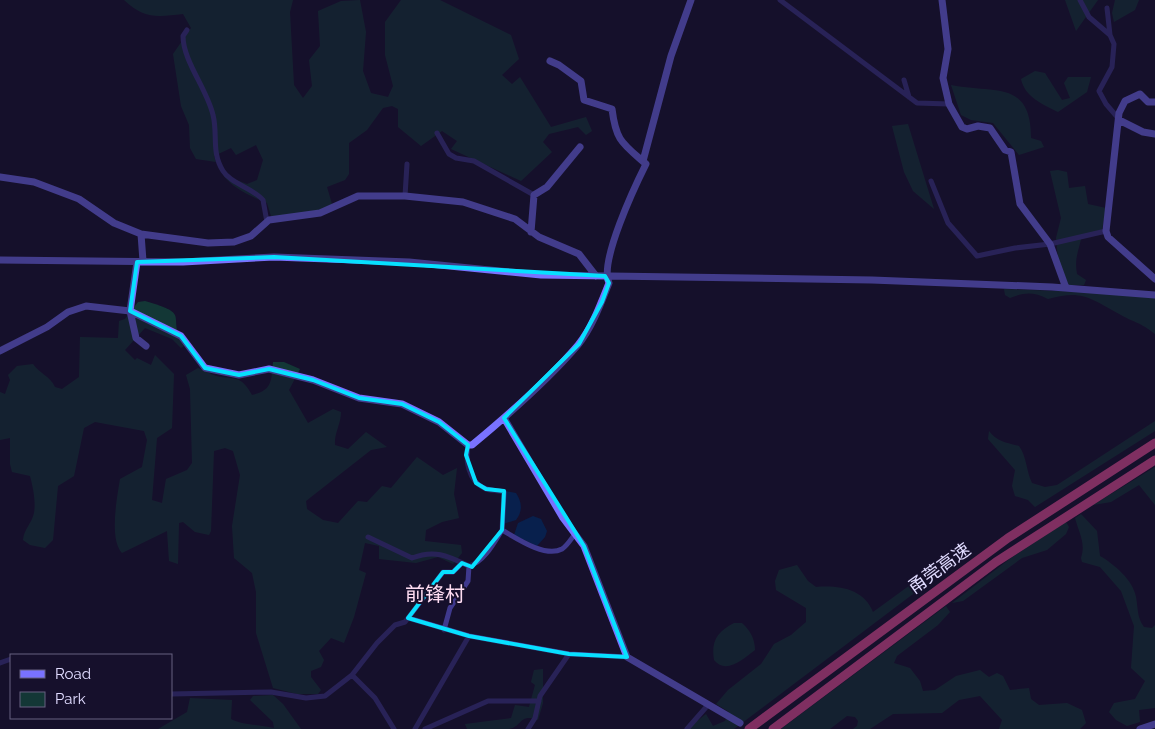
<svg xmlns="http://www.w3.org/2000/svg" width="1155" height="729" font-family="Raleway,'Noto Sans SC',sans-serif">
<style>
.green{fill:#133736}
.water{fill:#08204d}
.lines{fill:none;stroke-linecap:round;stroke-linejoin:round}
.street{stroke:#3f398d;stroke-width:5}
.secondary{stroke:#7972ff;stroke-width:7}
.highway{stroke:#ff56a3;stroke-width:9}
.marked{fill:none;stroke:#07e0ff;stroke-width:4;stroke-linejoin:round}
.labels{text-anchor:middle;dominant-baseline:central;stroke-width:4;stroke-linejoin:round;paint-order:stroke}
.street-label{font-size:18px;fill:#e0dbff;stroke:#16102c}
.quarter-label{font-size:20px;fill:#ffddf2;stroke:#16102c}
</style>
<rect width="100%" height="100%" fill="#16102c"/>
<path class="green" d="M124 0H293L290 12 294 85 303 98 312 86 309 60 320 46 318 11 341 1 360 0 366 32 363 71 371 93 388 97 393 86 385 55V22L401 0H440L511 35 519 59 502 75 512 84 520 77 551 127 586 117 592 131 586 135 578 127 549 134 543 142 552 152 521 181 451 149 457 141 442 131 421 146 398 127V109L392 106 383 108 367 130 349 143V174L345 180 327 187 332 204C316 215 291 217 271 216L267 203C250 196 234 189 223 175L247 184 257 180 263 160 256 145 236 155 231 148 214 156 216 162 196 159 190 148 189 125 181 106 173 54 191 28 183 14C157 17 144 19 124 0Z
M1065 0H1098L1076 31Z
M1115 0H1139L1135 10 1114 22 1112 13Z
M1035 71 1045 73 1062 100 1070 98 1064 83 1068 77H1091L1087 92 1058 112C1042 104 1025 97 1021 79Z
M951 85C994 94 1031 79 1031 138L1041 141 1044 147 1019 155 993 123 971 120 961 115Z
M908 124 934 209 913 191 904 172 892 126Z
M1058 170 1067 172 1069 188 1085 186 1088 204 1106 208 1102 230 1082 235C1079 250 1074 258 1077 274L1086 280 1084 285H1068L1058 258 1056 238 1061 218 1050 171Z
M1004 289 1087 292 1155 298V334C1140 322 1135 323 1121 315 1091 299 1083 289 1048 299 1034 292 1025 292 1010 298L1005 295Z
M145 301C194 315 165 315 184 346L181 348 172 339 145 328 125 350 135 360 137 358 151 365 155 355 174 374 172 428 157 438 152 500 162 503 166 479 187 470 192 463 190 389 186 375 198 368C204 370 210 374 216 376 236 380 241 375 252 395 273 390 271 381 273 362H284L300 369 289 390 308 423 333 409 341 412C341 424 334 433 335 445L348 449 366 432 387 447 371 450 306 501 307 509 323 520 338 523 358 501 367 502 382 486 391 488 417 457 443 475 457 468 454 494 459 518 442 522 426 530 425 541 461 545 462 553 453 564 438 557 416 563 379 559V546L365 543 359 570 366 573 354 617 344 643 331 638 319 651 324 660 321 667 311 671V677L321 690 318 694H297L273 688 256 633V592L252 573 234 558 232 526 240 475 233 451 225 448 214 451 211 531 209 535 195 532 183 522 179 523 178 564 169 561 167 531 122 553C109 539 117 498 120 479L142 467 147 440 144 431 95 422 84 428 74 476 58 486 53 540 45 548 30 545 23 540C24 529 32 523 34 513 36 502 33 487 30 476L12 472 10 464V438L0 440V392L5 394 10 380 8 375 17 366 33 364C40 374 50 376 55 387L62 389 79 377 80 337 118 338 119 321 125 319 138 302Z
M1155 421V431L1035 507 1028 500 1015 496 1012 486 1015 470 988 439 989 431C996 441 1007 443 1019 446 1027 457 1026 471 1032 483L1045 487 1057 485Z
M1155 467V505L1139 485 1111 502 1093 505Z
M1081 514 1097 531 1100 556C1114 564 1133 580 1136 597 1138 608 1137 618 1144 627L1152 628 1155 625V708L1139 710 1140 722 1127 726 1116 720 1109 712 1114 703 1135 699 1145 681 1131 668 1134 626 1121 591 1100 567 1082 562 1081 558C1086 543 1079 533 1075 518Z
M1066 522 1069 527 1066 534 1047 550 1022 558 963 601 952 603 1011 558Z
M797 565 808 581 816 587C839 585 864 589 873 612L928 572 930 577 925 585 734 729H687L706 714 713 726 725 721 729 712 716 704 728 690 761 664 774 644 791 635 806 622V608L776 590 775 581 779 570Z
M946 606 950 612 938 625 897 656 894 663 910 668 920 681 923 691 935 690 956 676 980 670 989 677 997 673 1003 676 1010 690 1029 688 1031 699 1039 705 1067 703 1082 710 1086 723 1080 729H999L1002 720 980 696 959 700 942 713 893 714 870 729H853L857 726 858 721 855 717 847 716 830 729H781Z
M734 623H742C750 630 755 639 755 650 743 659 726 675 714 660 711 641 717 632 734 623Z
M543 669V703L538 720C519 713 523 726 509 729 497 729 480 729 467 729L465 724 511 718 515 705 529 707 535 685 531 682 534 670Z
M273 695 283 704 301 729H158L187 712 190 698 232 700 231 719C244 726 259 724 274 728L273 722 250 700 253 696Z"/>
<path class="water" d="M505 491 516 493C522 502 523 511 516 520L503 524Z
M533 516 541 519 547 531 545 537 537 546 514 535 518 523Z"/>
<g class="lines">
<path class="street" d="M780 0 917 103 949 104
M1080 0 1089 17 1110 35 1114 44 1112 67 1099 91 1106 104 1119 119
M1107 8 1110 35
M187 30 183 36C183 61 207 89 213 115 218 134 211 152 223 171 231 184 253 188 263 200L267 222
M904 80 909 97
M437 133 449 154 456 158 474 161 534 195
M931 181 948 223 977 256 1015 248 1050 244 1106 231
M405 196 407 164
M468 445C465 459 468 481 484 488 489 491 497 490 504 492L502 530C516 538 545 558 562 549 567 546 571 539 575 534
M368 537 412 558C435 549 448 556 469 566 484 562 494 543 502 530
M408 618 469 636 569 654
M444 630 450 608 468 581 469 566
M0 663 11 659
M352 675 375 698 394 729
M171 694 271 692 306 698 325 696 352 675 377 643 395 625 405 622 443 572H453L462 563
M415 729 469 636
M425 729 488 701H539
M528 729 535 718 540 696 569 654 627 657
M687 729 708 705"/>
<path class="secondary" d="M942 0 948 49 943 78 949 104 962 127 967 129 978 126 990 128 1005 150 1011 152 1020 204 1050 244 1066 288
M1155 102H1148L1140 94 1125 101 1119 113 1106 231 1108 237 1155 279
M1119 120 1143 132 1155 134
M643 161 671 56 691 0
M0 177 34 182 79 199 114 223 141 234 208 243 234 242 251 236 269 220 320 213 358 196H405L463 202 515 219 539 237 579 254 596 276
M531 232 534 195 547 187 580 147
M141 234 143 261
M0 260 183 262 274 257 409 262 541 275 872 280 1052 287 1155 295
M137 262 130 311 136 338 146 346
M0 351 47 327 68 312 86 306 130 311 181 336 205 368 239 375 269 369 313 380 359 398 402 404 439 422 468 445H472C507 416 548 380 578 345 592 328 601 303 609 283 599 262 635 186 646 164 622 143 616 141 612 109L584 100 581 81 559 65 550 61
M504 418 563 518 584 546 627 657 740 723
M1140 729 1155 724"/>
<path class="highway" d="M749 729 1008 538 1155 443
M773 729 996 562 1155 460"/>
</g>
<path d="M0 0H1155V729H0ZM274 257 605 276 609 283 602 302 579 344 504 418 584 546 627 657 569 654 469 636 408 618 443 572H453L462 563 472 567 502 530 504 491 486 489 476 483 466 455 468 445 439 422 402 404 359 398 313 380 269 369 239 375 205 368 181 336 130 311 137 262Z" fill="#16102c" fill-opacity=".55" fill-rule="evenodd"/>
<path class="marked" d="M274 257 605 276 609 283 602 302 579 344 504 418 584 546 627 657 569 654 469 636 408 618 443 572H453L462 563 472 567 502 530 504 491 486 489 476 483 466 455 468 445 439 422 402 404 359 398 313 380 269 369 239 375 205 368 181 336 130 311 137 262Z"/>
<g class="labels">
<g class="street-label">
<text transform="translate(939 568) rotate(-36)">甬莞高速</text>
</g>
<g class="quarter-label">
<text x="435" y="594">前锋村</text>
</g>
</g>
<rect x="10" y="654" width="162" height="65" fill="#16102c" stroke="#676180"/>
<rect x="20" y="670" width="25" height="8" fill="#7972ff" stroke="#676180"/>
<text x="55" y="679" font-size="15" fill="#e0dbff">Road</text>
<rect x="20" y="692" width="25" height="15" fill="#133736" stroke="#676180"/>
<text x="55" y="704" font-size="15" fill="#e0dbff">Park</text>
</svg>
